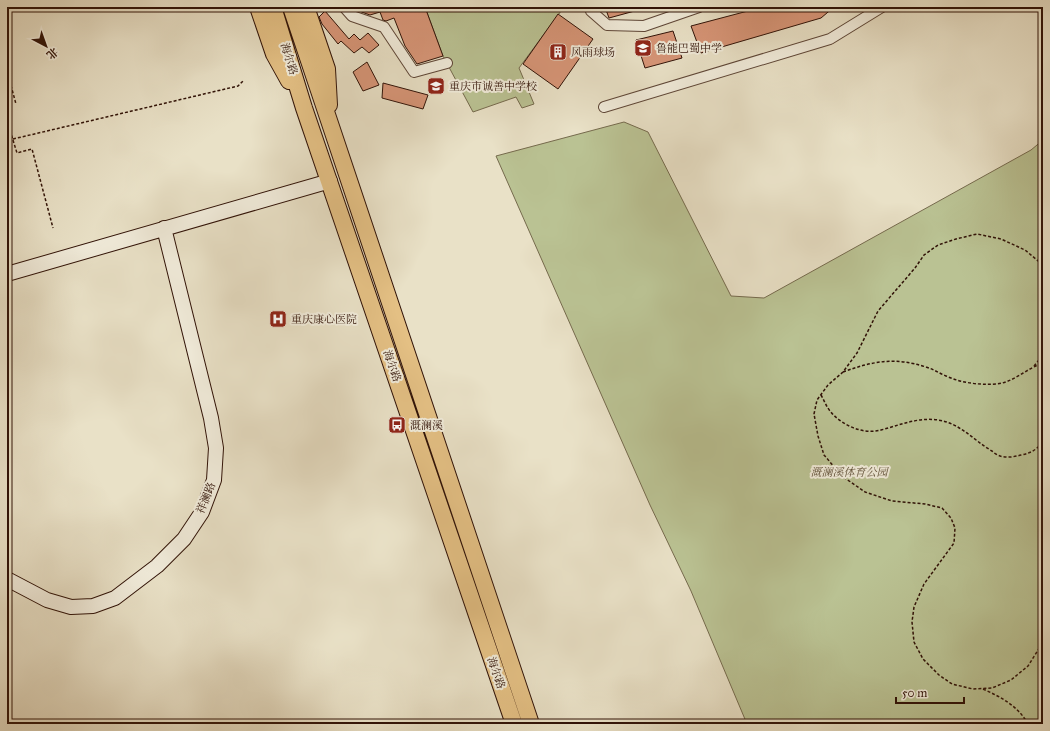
<svg xmlns="http://www.w3.org/2000/svg" width="1050" height="731" font-family="'IM FELL Great Primer','Noto Serif SC',serif">
<style>
.green{fill:#bac293;stroke:#756a4d}
.building{fill:#d79577;stroke:#301207}
.lines{fill:none;stroke-linecap:round;stroke-linejoin:round}
.street-casing{stroke:#5e4637;stroke-width:12}
.secondary-casing{stroke:#301207;stroke-width:16}
.primary-casing{stroke:#301207;stroke-width:18}
.path{stroke:#301207;stroke-width:1.5;stroke-dasharray:3 2;stroke-linecap:butt}
.street{stroke:#f1ecdb;stroke-width:10}
.secondary{stroke:#f1ecdb;stroke-width:14}
.primary{stroke:#e4c084;stroke-width:16}
.labels{text-anchor:middle;dominant-baseline:central;stroke-width:4;stroke-linejoin:round;paint-order:stroke}
.poi-label{font-size:11px;fill:#301207;stroke:#f1ecdb;text-anchor:start}
.street-label{font-size:11px;fill:#301207;stroke:#f1ecdb}
.park-label{font-size:11px;font-style:italic;fill:#605038;stroke:#f1ecdb}
</style>
<rect width="100%" height="100%" fill="#e9e1c7"/>
<filter id="stains"><feTurbulence type="fractalNoise" baseFrequency=".005" numOctaves="4"/><feColorMatrix values="0 0 0 0 .2 0 0 0 0 .09 0 0 0 0 .02 0 0 0 .5 -.17"/></filter>
<radialGradient id="worn" r=".72"><stop offset=".6" stop-color="#630" stop-opacity="0"/><stop offset="1" stop-color="#630" stop-opacity=".3"/></radialGradient>
<path class="green" d="M425 7H564L519 68 534 104 522 108 516 97 473 112 443 56Z
M624 122 648 132 731 296 764 298 1031 150 1043 140V724H747L691 591 650 505 496 156Z"/>
<path class="building" d="M353 7H425L443 56 417 64 405 46 394 18 386 21 383 20 380 12 370 15 356 10Z
M605 7H641L642 9 609 18Z
M763 7H834L821 18 701 53 691 26Z
M325 11 349 39 354 34 360 40 368 33 379 45 369 53 362 47 354 53 341 41 338 44 322 24 319 17Z
M558 14 593 39 558 89 523 64Z
M673 31 682 58 645 68 636 40Z
M367 62 379 85 363 91 353 72Z
M383 83 428 95 423 109 382 98Z"/>
<g class="lines">
<defs>
<path id="street" d="M344 7 352 16 384 27 414 72 447 63
M590 7 591 11 607 25 644 26 699 7
M604 107 830 39 882 7"/>
<path id="secondary" d="M7 274 330 181
M7 579 47 600 71 607 93 606 115 598 157 566 184 539 202 512 214 480 216 448 211 418 164 228"/>
<path id="primary" d="M258 7 274 54 289 81
M273 7 304 108 514 724
M291 7 531 724
M306 7 327 69 329 105"/>
</defs>
<use href="#street" class="street-casing"/>
<use href="#secondary" class="secondary-casing"/>
<use href="#primary" class="primary-casing"/>
<path class="path" d="M7 71 16 104
M7 121 17 153 32 149 53 228
M13 139 238 86 244 80
M1043 265 1025 250 1001 239 977 234 956 239 938 245 924 255 915 268 878 311 857 353 843 372 828 385 817 400 814 414 818 436 824 455 842 476 865 492 892 501 925 504 942 508 951 518 955 528 954 543 924 584 914 607 912 622 914 642 923 659 939 675 952 684 973 689 992 688 1011 680 1028 666 1040 647 1043 634
M1034 366 1043 355
M843 372C873 361 895 357 926 367 933 369 939 373 946 376 962 383 978 385 996 384 1013 383 1027 368 1043 363
M821 395C824 400 826 406 830 411 841 425 863 435 881 430 900 425 918 417 938 420 960 423 973 440 992 451 994 453 997 455 1000 456 1006 458 1014 457 1021 455 1031 453 1037 450 1043 441
M983 689C1001 697 1018 706 1028 724"/>
<use href="#street" class="street"/>
<use href="#secondary" class="secondary"/>
<use href="#primary" class="primary"/>
</g>
<defs>
<symbol id="school-square" viewBox="-11 -11 22 22"><rect x="-9" y="-9" width="18" height="18" rx="4" fill="#8f2418" stroke="#f1ecdb"/><path d="M0-5L7-2L0 1L-7-2ZM-4 1L0 2.5L4 1V4Q0 6-4 4Z" fill="#fff"/></symbol>
<symbol id="building-square" viewBox="-11 -11 22 22"><rect x="-9" y="-9" width="18" height="18" rx="4" fill="#8f2418" stroke="#f1ecdb"/><path d="M-4-6H4V6H1V3H-1V6H-4ZM-2.5-4.3h1.7v1.8h-1.7ZM.8-4.3h1.7v1.8H.8ZM-2.5-1h1.7V.8h-1.7ZM.8-1h1.7V.8H.8Z" fill="#fff"/></symbol>
<symbol id="hospital-square" viewBox="-11 -11 22 22"><rect x="-9" y="-9" width="18" height="18" rx="4" fill="#8f2418" stroke="#f1ecdb"/><path d="M-5-5h3v3.5h4V-5h3V5h-3V1.5h-4V5h-3Z" fill="#fff"/></symbol>
<symbol id="bus-square" viewBox="-11 -11 22 22"><rect x="-9" y="-9" width="18" height="18" rx="4" fill="#8f2418" stroke="#f1ecdb"/><path d="M-5-6H5V4H4V6H2V4H-2V6H-4V4H-5ZM-3.5-4V0h7V-4ZM-3.5 1.2v1.5H-2V1.2ZM2 1.2v1.5H3.5V1.2Z" fill="#fff"/></symbol>
</defs>
<g fill-rule="evenodd">
<use href="#school-square" x="633" y="38" width="20" height="20"/>
<use href="#building-square" x="548" y="42" width="20" height="20"/>
<use href="#school-square" x="426" y="76" width="20" height="20"/>
<use href="#hospital-square" x="268" y="309" width="20" height="20"/>
<use href="#bus-square" x="387" y="415" width="20" height="20"/>
</g>
<g class="labels">
<g class="poi-label">
<text x="656" y="48">鲁能巴蜀中学</text>
<text x="571" y="52">风雨球场</text>
<text x="449" y="86">重庆市诚善中学校</text>
<text x="291" y="319">重庆康心医院</text>
<text x="410" y="425">溉澜溪</text>
</g>
<g class="street-label">
<text transform="translate(289 59) rotate(73)">海尔路</text>
<text transform="translate(392 366) rotate(71)">海尔路</text>
<text transform="translate(206 498) rotate(-68)">祥澜路</text>
<text transform="translate(496 673) rotate(71)">海尔路</text>
</g>
<g class="park-label">
<text x="849" y="472">溉澜溪体育公园</text>
</g>
</g>
<rect width="1050" height="731" fill="none" stroke="#e9e1c7" stroke-width="24"/>
<rect x="8" y="8" width="1034" height="715" fill="none" stroke="#301207" stroke-width="2"/>
<rect x="12" y="12" width="1026" height="707" fill="none" stroke="#301207"/>
<g transform="translate(46 46) rotate(139)" stroke="#f1ecdb" stroke-width="3" paint-order="stroke">
<path d="M0-3L7 15L0 10L-7 15Z" fill="#301207"/>
<text y="-6" font-size="11" font-weight="bold" text-anchor="middle" fill="#301207">北</text>
</g>
<path d="M896 697v6h68v-6" fill="none" stroke="#301207" stroke-width="2"/>
<text x="902" y="697" font-size="12" fill="#301207" stroke="#f1ecdb" stroke-width="3" paint-order="stroke">50 m</text>
<rect width="100%" height="100%" filter="url(#stains)"/>
<rect width="100%" height="100%" fill="url(#worn)"/>
</svg>
